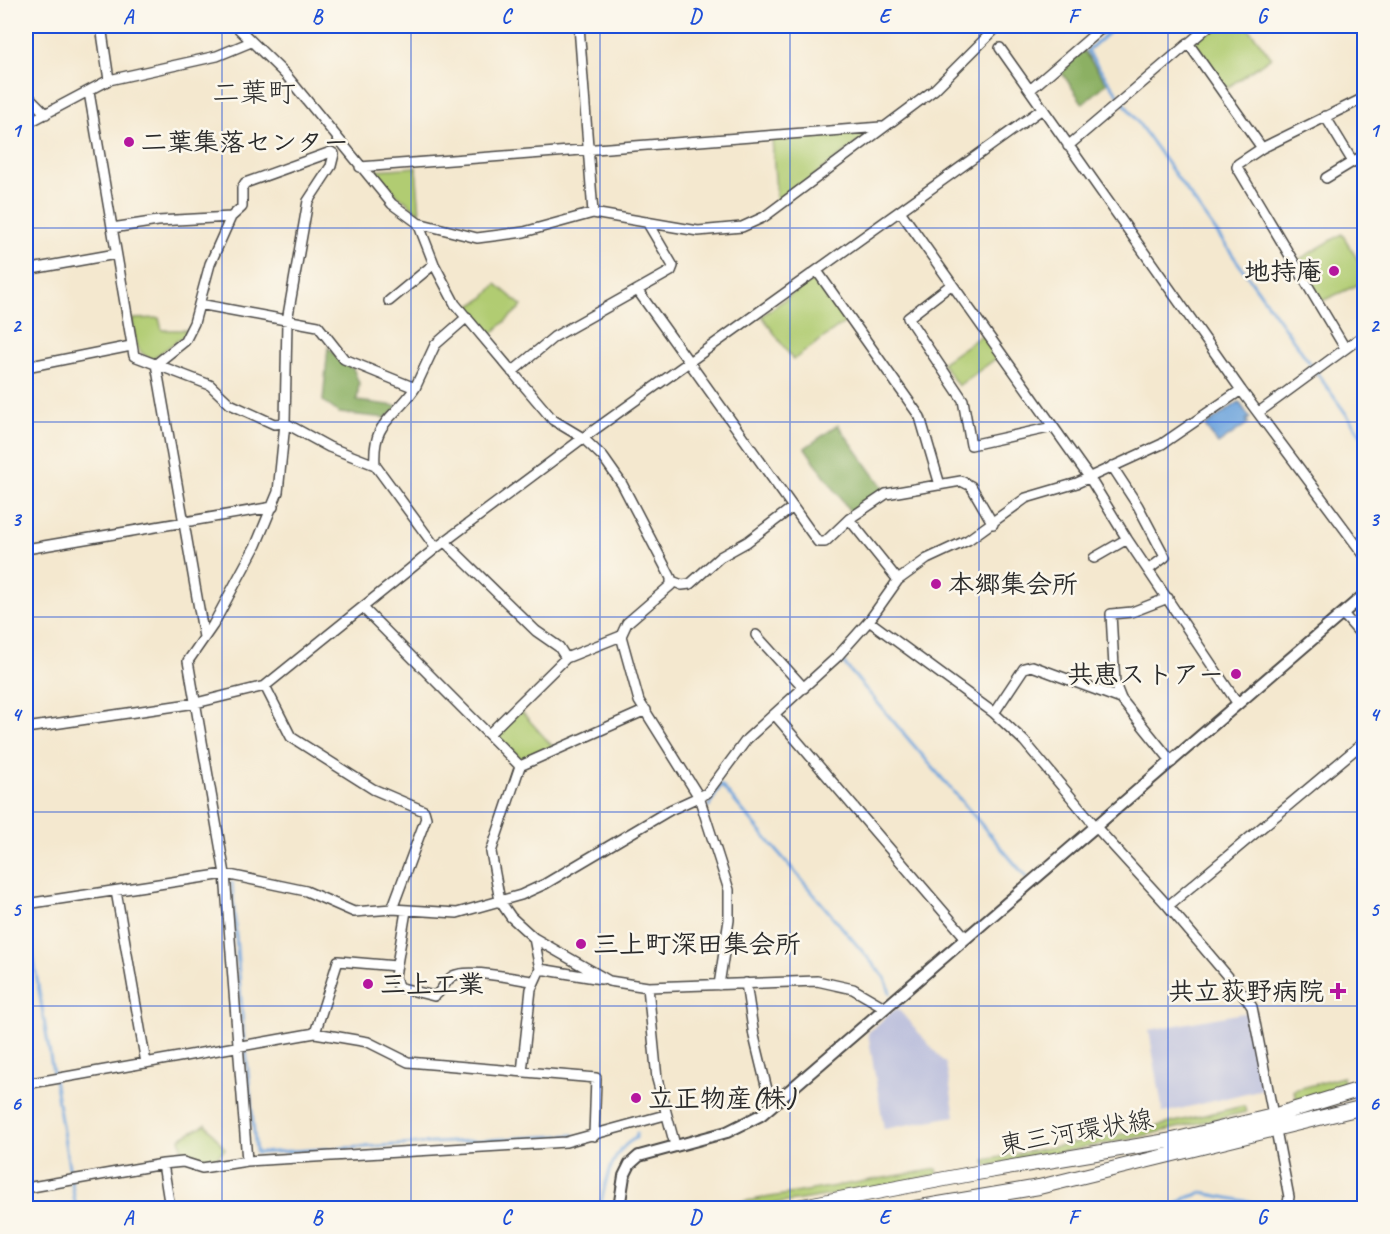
<svg xmlns="http://www.w3.org/2000/svg" width="1390" height="1234" font-family="Caveat,'Klee One',sans-serif">
<style>
.industrial{fill:#bfc2dd}
.green{fill:#b1cc72;stroke:#6e7c4e;stroke-width:1.5}
.forest{fill:#8cb064;stroke:#5c6e48;stroke-width:1.5}
.water{fill:#6ea4dc;stroke:#4c6884;stroke-width:1.5}
.lines{fill:none;stroke-linecap:round;stroke-linejoin:round}
.stream{stroke:#6ea4dc;stroke-width:3}
.minor-casing{stroke:#494744;stroke-width:12}
.tertiary-casing{stroke:#494744;stroke-width:14}
.primary-casing{stroke:#494744;stroke-width:16}
.minor{stroke:#fff;stroke-width:9}
.tertiary{stroke:#fff;stroke-width:10}
.primary{stroke:#fff;stroke-width:14}
.grid{fill:none;stroke:#1d4ed8;stroke-width:1.5;stroke-opacity:0.55}
.poi-dot{fill:#b5179e;stroke:#fbf7ec;stroke-width:2}
.labels{text-anchor:middle;dominant-baseline:central;stroke-width:5;stroke-linejoin:round;paint-order:stroke}
.poi-label{font-size:26px;font-weight:bold;fill:#2b2b2b;stroke:#fbf7ec;text-anchor:start}
.street-label{font-size:26px;fill:#2b2b2b;stroke:#fbf7ec}
.quarter-label{font-size:28px;fill:#2b2b2b;stroke:#fbf7ec}
.neatline{fill:none;stroke:#1d4ed8;stroke-width:2}
.grid-label{font-size:20px;text-anchor:middle;font-weight:bold;fill:#1d4ed8}
</style>
<rect width="100%" height="100%" fill="#fbf7ec"/>
<filter id="ink" filterUnits="userSpaceOnUse"><feTurbulence type="fractalNoise" baseFrequency=".0167" numOctaves="2"/><feDisplacementMap in="SourceGraphic" scale="12" xChannelSelector="R" yChannelSelector="G"/><feConvolveMatrix kernelMatrix="1 2 1 2 8 2 1 2 1" color-interpolation-filters="sRGB"/></filter>
<filter id="wash" filterUnits="userSpaceOnUse"><feTurbulence type="fractalNoise" baseFrequency=".008" numOctaves="4" result="noise"/><feDisplacementMap in="SourceGraphic" scale="24" xChannelSelector="R" yChannelSelector="G"/><feGaussianBlur stdDeviation="1.35" result="paint"/><feColorMatrix in="noise" values="0 0 0 0 0 0 0 0 0 0 0 0 0 0 0 0 0 1.4 0 .05"/><feComposite in="paint" operator="in"/></filter>
<g filter="url(#wash)">
<rect width="100%" height="100%" fill="#f4e8cf"/>
<path class="industrial" d="M895 1009 899 1010 946 1064 955 1116 884 1129 868 1033Z
M1249 1012 1263 1089 1163 1113 1149 1030Z"/>
<path class="green" d="M1214 26H1247L1271 57 1227 88 1194 42Z
M871 132 777 204 772 139Z
M416 167 420 213 378 179 376 170Z
M1342 234 1364 270V282L1322 301 1298 260Z
M817 276 848 320 793 360 762 316Z
M496 284 522 306 488 337 466 309 485 297Z
M159 318 162 330H188L184 336 152 359C133 352 136 337 132 319Z
M982 335 998 357 958 386 942 363Z
M520 710 554 748 523 761 498 737 497 733Z
M1343 1077 1345 1087 1296 1101 1294 1090Z
M1244 1106 1246 1112 1129 1139 986 1166 985 1160 1127 1133Z
M206 1124 225 1149C207 1167 206 1165 183 1156L180 1138Z
M937 1169 938 1175C861 1189 783 1208 704 1208Z"/>
<path class="forest" d="M1083 50 1107 83 1083 104 1060 70Z
M328 347 343 363 353 368 359 383 357 401 398 406 386 418 339 413 323 401Z
M838 425 885 490 851 513 805 448Z"/>
<path class="water" d="M1239 402 1250 418 1246 420 1248 423 1218 444 1205 426Z"/>
<g class="lines">
<path class="stream" d="M1116 26 1087 51 1364 439
M841 660 1027 878
M709 806 721 785 885 978 890 993
M232 883 244 1041
M26 914 76 1208
M246 1051 256 1153 574 1135
M600 1208C605 1184 611 1150 636 1138L637 1133
M1172 1208 1186 1198 1202 1193 1283 1208"/>
</g>
</g>
<g filter="url(#ink)">
<g class="lines">
<defs>
<path id="minor" d="M101 26 109 80
M236 26 286 75 392 204 418 223 477 238 524 232 593 213 698 231 742 227 764 217 934 90 998 26
M579 26 593 213
M1188 43 1262 148
M1000 48 1241 390 1364 555
M1030 90 1104 26
M89 92 134 356 210 385 230 404 274 424 285 423 329 447 375 465 436 548
M26 94 46 114
M1325 116 1353 162
M26 124 109 80 217 56 251 42
M1068 146 1209 26
M360 167 881 127
M1326 178 1364 155
M900 211 1089 477 1127 539 1238 704
M418 223 434 264 455 304 553 420 583 438 603 457 622 484 671 578V585L627 623 621 636 639 701 699 797 729 890V920L719 985
M112 228 158 221 231 217 242 207V188L245 183 331 152 334 154 331 166 308 201 287 321 285 423 278 492 256 545 213 625 188 661 225 874 247 1161
M26 270 116 254
M817 271 920 417 940 485
M952 284 908 318 963 400 971 445 1053 427
M638 291 818 542H825L849 519 886 494 961 481 971 486 993 524
M389 301 434 264
M199 304 318 326 344 359 415 388 435 345 467 317
M1345 348 1237 167 1238 164 1262 148 1364 98
M156 364 204 637
M156 364 185 341 194 323 210 264 231 217
M26 367 131 346
M512 372 554 337 671 271 673 266 647 222
M1259 412 1364 335
M375 465C372 420 394 420 415 388
M1112 466 1138 506 1165 557 1148 570
M849 519 898 580
M446 543 536 631 559 647 566 658
M26 549 273 507
M1094 558 1127 539
M672 581 682 585 690 584 720 557 747 542 793 507
M363 608 520 766
M1344 615 1364 638
M869 621 994 713 1024 741 1096 827 1168 906 1247 999 1252 1007 1289 1197 1287 1208
M756 635 804 688
M265 686 291 737 373 789 424 811 426 818 392 909
M1121 699 1115 684 1111 614 1132 612 1168 598
M994 713 1024 668 1032 666 1121 699 1172 762
M775 715 966 938
M26 728 196 703 265 686 436 548 583 438 1042 109
M489 734 566 658 621 636
M116 891 146 1063
M26 904 225 874 306 891 354 912 392 909 457 913 521 895 545 884 670 810 707 793 747 739 837 657 869 621 898 580 927 559 968 540 1026 498 1077 483 1162 444 1241 390
M1168 906 1364 742
M406 911 395 976 398 987 434 996C443 992 444 981 453 976 468 968 515 979 533 981
M534 938 609 981 648 987 817 981 853 989 884 1007
M540 969 534 938 511 917 500 901 491 852 520 766 646 710
M746 983 754 1036 771 1106
M648 987 657 1079 675 1145
M315 1033 338 961 396 966
M522 1072 531 989 540 969 601 979
M26 1084 315 1033 368 1042 408 1062 596 1078 594 1136
M26 1188 163 1164
M170 1208 163 1164 183 1162 202 1168 247 1161 566 1142 665 1115"/>
<path id="tertiary" d="M619 1208 624 1176 630 1164 639 1156 727 1132 761 1115 1364 595"/>
<path id="primary" d="M792 1208 971 1174 1173 1140 1273 1116 1364 1088
M915 1208 1039 1187 1364 1107"/>
</defs>
<use href="#minor" class="minor-casing"/>
<use href="#tertiary" class="tertiary-casing"/>
<use href="#primary" class="primary-casing"/>
<use href="#minor" class="minor"/>
<use href="#tertiary" class="tertiary"/>
<use href="#primary" class="primary"/>
</g>
</g>
<path class="grid" d="M222 26V1208M411 26V1208M600 26V1208M790 26V1208M979 26V1208M1168 26V1208M26 228H1364M26 422H1364M26 617H1364M26 812H1364M26 1006H1364"/>
<g class="poi-dot">
<circle cx="129" cy="142" r="6"/>
<circle cx="1334" cy="271" r="6"/>
<circle cx="936" cy="584" r="6"/>
<circle cx="1236" cy="674" r="6"/>
<circle cx="581" cy="944" r="6"/>
<circle cx="368" cy="984" r="6"/>
<path d="M1335 982h6v6h6v6h-6v6h-6v-6h-6v-6h6z"/>
<circle cx="636" cy="1098" r="6"/>
</g>
<g class="labels">
<g class="poi-label">
<text x="141" y="142">二葉集落センター</text>
<text x="1322" y="271" text-anchor="end">地持庵</text>
<text x="948" y="584">本郷集会所</text>
<text x="1224" y="674" text-anchor="end">共恵ストアー</text>
<text x="593" y="944">三上町深田集会所</text>
<text x="380" y="984">三上工業</text>
<text x="1324" y="991" text-anchor="end">共立荻野病院</text>
<text x="648" y="1098">立正物産(株)</text>
</g>
<g class="street-label">
<text transform="translate(1076 1132) rotate(-10)">東三河環状線</text>
</g>
<g class="quarter-label">
<text x="254" y="92">二葉町</text>
</g>
</g>
<rect width="1390" height="1234" fill="none" stroke="#fbf7ec" stroke-width="66"/>
<rect x="33" y="33" width="1324" height="1168" class="neatline"/>
<g class="grid-label">
<text x="128" y="23">A</text>
<text x="317" y="23">B</text>
<text x="506" y="23">C</text>
<text x="695" y="23">D</text>
<text x="884" y="23">E</text>
<text x="1073" y="23">F</text>
<text x="1262" y="23">G</text>
<text x="16" y="137">1</text>
<text x="1374" y="137">1</text>
<text x="16" y="332">2</text>
<text x="1374" y="332">2</text>
<text x="16" y="526">3</text>
<text x="1374" y="526">3</text>
<text x="16" y="721">4</text>
<text x="1374" y="721">4</text>
<text x="16" y="916">5</text>
<text x="1374" y="916">5</text>
<text x="16" y="1110">6</text>
<text x="1374" y="1110">6</text>
<text x="128" y="1224">A</text>
<text x="317" y="1224">B</text>
<text x="506" y="1224">C</text>
<text x="695" y="1224">D</text>
<text x="884" y="1224">E</text>
<text x="1073" y="1224">F</text>
<text x="1262" y="1224">G</text>
</g>
</svg>
